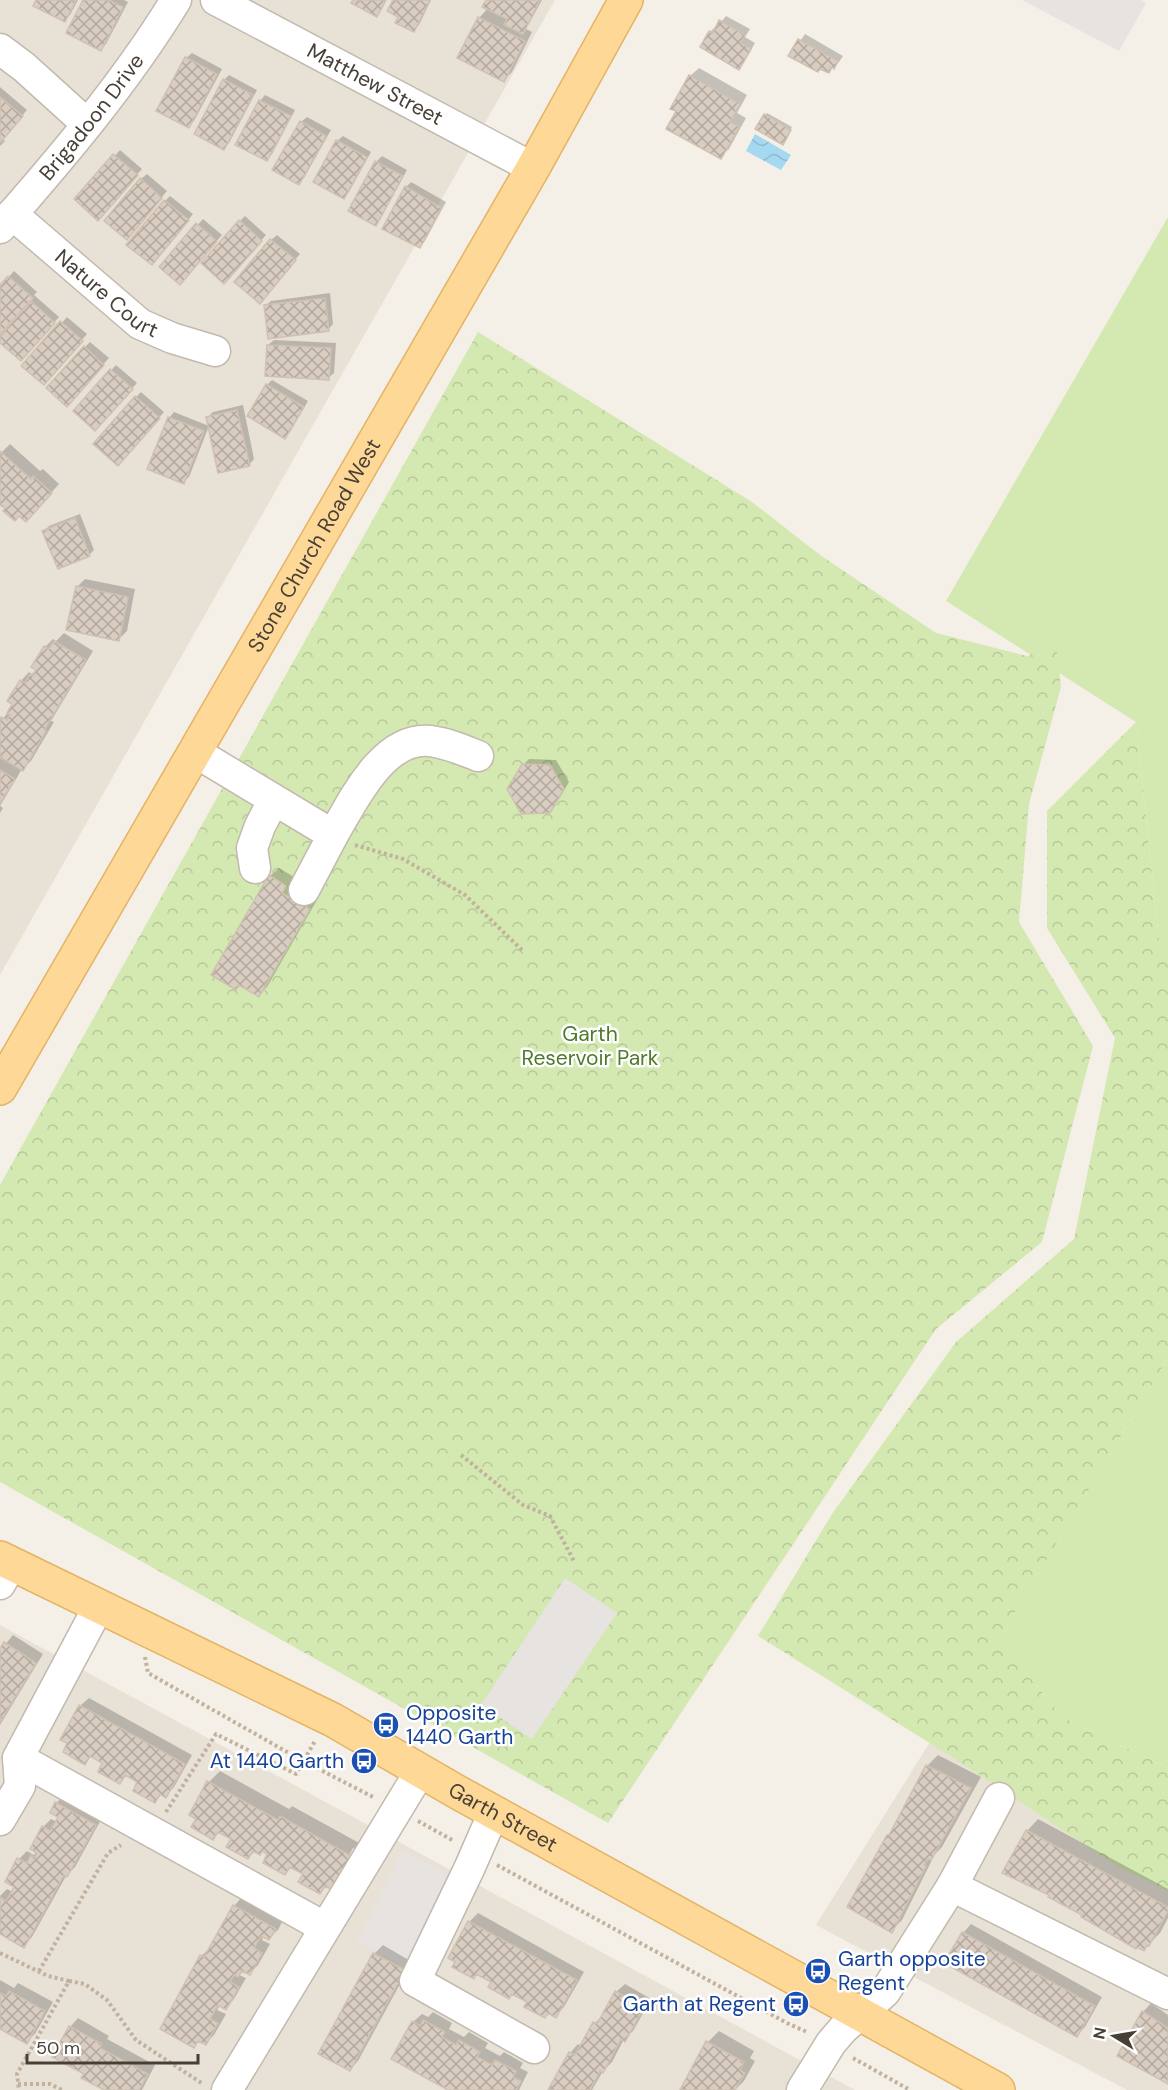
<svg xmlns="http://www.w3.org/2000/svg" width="1168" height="2090" font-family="'DM Sans',sans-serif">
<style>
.residential{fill:#e8e1d6}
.green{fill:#d4e8b1}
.forest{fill:url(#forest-crowns)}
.parking{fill:#e6e3e0}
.water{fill:url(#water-waves)}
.shadow{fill:#0003;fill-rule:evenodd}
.building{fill:url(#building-cross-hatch);stroke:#d1c1b1;stroke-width:1.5}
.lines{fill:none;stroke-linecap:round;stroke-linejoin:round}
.minor-casing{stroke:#c3b9ae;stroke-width:33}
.major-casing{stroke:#e4b366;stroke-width:36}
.path{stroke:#c2b19c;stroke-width:4;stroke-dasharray:3 3;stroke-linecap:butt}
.minor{stroke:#fff;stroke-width:30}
.major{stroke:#fed897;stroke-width:33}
.labels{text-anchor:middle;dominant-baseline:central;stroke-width:5;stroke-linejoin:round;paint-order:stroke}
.street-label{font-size:21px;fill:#484037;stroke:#fff}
.park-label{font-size:21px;fill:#4f7a29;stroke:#fff}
.transit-label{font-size:21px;fill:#164399;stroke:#fff;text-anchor:start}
</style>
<defs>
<pattern id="forest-crowns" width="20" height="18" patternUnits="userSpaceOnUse" patternTransform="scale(1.5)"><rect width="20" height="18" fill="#d4e8b1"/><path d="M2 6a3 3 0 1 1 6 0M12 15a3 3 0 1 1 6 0" fill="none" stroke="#b8c899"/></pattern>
<pattern id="water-waves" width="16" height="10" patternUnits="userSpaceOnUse" patternTransform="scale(1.5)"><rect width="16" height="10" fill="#a5d8f1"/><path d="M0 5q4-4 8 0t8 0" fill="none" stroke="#90bacf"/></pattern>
<pattern id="building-cross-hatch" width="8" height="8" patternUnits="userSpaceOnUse" patternTransform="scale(1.5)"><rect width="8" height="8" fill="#d9cdc1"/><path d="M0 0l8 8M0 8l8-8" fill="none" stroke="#b2a89e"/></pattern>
</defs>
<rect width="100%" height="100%" fill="#f4f0e8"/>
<path class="residential" d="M0 0H555L0 975Z
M0 1625 855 2090H0Z
M930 1742 1168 1875V2090H1127L816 1925Z"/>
<path class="green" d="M1168 217V948L1159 941 1136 722 946 601Z
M1168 1358V1768L1062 1717 999 1639Z"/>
<path class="forest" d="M478 332 752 502 820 555 936 633 1027 656 1056 645 1061 687 1029 804 1019 922 1093 1046 1042 1242 936 1329 608 1823 0 1482V1185Z
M1136 722 1159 941 1168 948V1358L999 1639 1062 1717 1168 1768V1891L1119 1867 952 1757 758 1636 832 1514 956 1342 1074 1239 1115 1038 1047 928V811Z"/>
<path class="parking" d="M1022 0H1141L1146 3 1119 51Z
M565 1578 617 1613 532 1739 481 1705Z
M402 1851 448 1874 403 1965 357 1942Z"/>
<path class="water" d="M755 134 791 155 781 170 746 151Z"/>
<path class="shadow" d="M38 0H78L70 15 65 20Z
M84 0H124L128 2 106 44 101 49Z
M395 0H431L419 25 413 30 400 16Z
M487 0H542L526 29 532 32 512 72 504 80 479 18 488 8Z
M726 16 750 29 745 37 755 43 744 62 739 68 702 47 710 32 716 26 717 27Z
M805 34 843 56 839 62 829 71 791 55Z
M192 53 222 69 194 121 188 127 186 58Z
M699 68 747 95 737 113 746 118 729 149 720 157 678 111 690 76Z
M229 75 257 90 229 143 224 148V80Z
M0 87 27 110 2 139 5 141 0 146Z
M265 95 295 110 272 154 267 159 260 101Z
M767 113 792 127 785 141 765 115Z
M307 117 331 130 304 178 298 183 301 122Z
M343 136 371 152 349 192 344 197 337 141Z
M120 150 142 169 103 213 76 199Z
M382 156 407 170 381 218 375 224 350 210 376 162Z
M147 174 167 191 132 232 141 179Z
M411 182 446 202 425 241 420 246 406 187Z
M170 196 193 214 157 258 165 201Z
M245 216 266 235 230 276 240 221Z
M203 219 222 235 185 278 161 266Z
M277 235 300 254 265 296 271 240Z
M14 271 37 292 34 295 59 317 26 354 0 341 6 329 5 328 0 333V287Z
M330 293 333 324 328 330 265 306 271 301Z
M67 317 87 334 49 378 24 366Z
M274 340 336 343 334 373 328 378 268 345Z
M90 342 109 358 72 399 85 347Z
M116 365 137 383 100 424 75 411Z
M272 380 308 401 290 432 285 437 267 385Z
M141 392 164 412 123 459 136 397Z
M243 405 254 459 249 465 208 417 213 412Z
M174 412 209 426 189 477 183 482 169 418Z
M10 444 40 471 43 469 59 484 34 512 8 508 0 504V454Z
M80 514 94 550 89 555 44 531 49 526Z
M85 579 135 589 127 631 118 640 77 587Z
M64 633 93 651 51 721 54 722 31 761 22 769 0 806 3 808 0 813V722L10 710 21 681 29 672 32 674 37 669 45 647 53 639 56 641Z
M529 759 556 760 569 782 555 806 549 812 523 765Z
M279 868 294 877 290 884 317 900 267 987 258 995 270 876Z
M13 1635 43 1654 0 1725V1651Z
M89 1698 192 1755 174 1787 166 1796 162 1794 155 1802 139 1781 127 1775 120 1782 104 1762 92 1755 85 1763 80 1706Z
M938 1755 981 1777 942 1847 935 1854 902 1920 891 1931 888 1835 894 1830 927 1766Z
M220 1771 289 1809 292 1806 361 1844 343 1877 327 1885 320 1893 305 1873 292 1866 285 1873 270 1854 263 1850 255 1851 248 1858 233 1838 220 1831 213 1838 198 1818 191 1814 209 1782ZM353 1848 356 1850 341 1877H337Z
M65 1795 103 1816 75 1867 66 1876 32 1937 24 1946 0 1933V1896L7 1889 13 1892 16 1886 19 1859 27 1851 34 1855 37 1851 43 1827 51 1819 57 1822 60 1817 56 1803Z
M1038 1819 1168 1889V1918L1160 1933 1144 1949 1027 1831Z
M242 1897 283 1920 278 1930 269 1938 264 1935 262 1940 270 1944 258 1965 250 1973 243 1970 239 1975 246 1978 234 1999 226 2008 220 2005 217 2010 226 2014 214 2035 206 2043 200 2040 194 2046 201 1956 210 1948 234 1906Z
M478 1913 584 1972 564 2007 556 2016 549 2012 545 2017 529 2001 514 1993 509 1997 493 1981 478 1973 474 1977 457 1961 450 1957 469 1922Z
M971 1924 1102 1997 1085 2027 1077 2035 963 1933Z
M383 1945 412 1962 358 2061 350 2069 374 1954Z
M0 1980 14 1988 18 1983 53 2002 35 2034 26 2042 0 2027Z
M625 1984 651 1999 633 2031 624 2039 612 2062 603 2071 592 2090H552L570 2053 578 2044 582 2046 595 2023 603 2015 616 1992Z
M1151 2003 1168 2015V2082L1143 2012Z
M433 2012 452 2023 449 2029 464 2037 469 2032 488 2043 485 2048 500 2056 504 2052 523 2063 520 2068 528 2072 519 2090H452L413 2022 422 2014 428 2017Z
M78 2018 109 2036 107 2039 155 2065 142 2090H107L86 2074 54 2056 70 2027Z
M719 2031 754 2051 750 2058 755 2061 744 2081 735 2090H681L708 2042Z"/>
<path class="building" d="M36 0H76L65 22 33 6Z
M83 0H109L123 7 101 51 66 33Z
M353 0H386L377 17 351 3Z
M393 0H430L414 32 395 23 398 17 387 11Z
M486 0H540L523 34 504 25 507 19 482 7Z
M478 17 525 41 504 82 457 58Z
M719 20 745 35 741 43 751 49 739 70 700 47 709 31 713 33Z
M798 39 838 61 834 69 832 67 829 73 820 69 818 72 788 56Z
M185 57 217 74 189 128 156 111Z
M689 75 740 104 730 122 739 127 721 159 666 129 676 111 670 109Z
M223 79 253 95 224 150 194 134Z
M0 97 23 116 1 142 0 141Z
M259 100 291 116 267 161 235 145Z
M764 114 791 130 783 145 755 129Z
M300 121 326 136 299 185 272 170Z
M336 140 367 157 344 199 313 182Z
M113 154 138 175 98 221 74 199Z
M375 161 403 176 376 226 348 211Z
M140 178 162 198 127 240 104 221Z
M405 186 441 208 420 248 382 229Z
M164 200 189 220 152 265 126 245Z
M239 220 262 241 224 284 201 263Z
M196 223 217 241 180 285 159 267Z
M270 239 296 260 260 304 234 282Z
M8 276 33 298 0 334V285Z
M325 298 329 331 268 339 264 305Z
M31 301 55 323 21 361 0 343V336Z
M60 321 83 341 44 385 21 366Z
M267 345 331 348 329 380 265 376Z
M84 346 104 365 67 407 46 388Z
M110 369 133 389 95 431 73 411Z
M266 384 304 407 285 439 247 416Z
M135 396 160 418 118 466 93 444Z
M237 410 250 466 218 473 206 417Z
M168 417 204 431 184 484 147 469Z
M0 451 31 479 33 476 52 493 26 522 19 516 15 521 3 511 5 508 0 505Z
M75 518 90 556 58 569 42 531Z
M76 586 128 597 119 641 66 630Z
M54 641 86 660 44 730 46 731 23 771 0 757V719L1 717 7 720 10 715 7 713 12 704 7 701 20 680 25 683 30 674 33 676 36 670 31 667 44 646 49 649Z
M522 764 550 765 564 789 550 813 521 814 507 789Z
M0 770 15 779 0 803Z
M269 875 286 886 282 893 310 909 259 997 239 985 236 990 211 975Z
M4 1642 36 1663 0 1722V1648Z
M79 1705 185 1764 166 1798 160 1794 155 1803 133 1791 137 1782 125 1775 120 1784 98 1772 102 1763 90 1756 85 1765 63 1752 67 1743 60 1740Z
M926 1765 971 1788 931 1860 928 1859 924 1865 926 1866 892 1933 847 1907 887 1835H889Z
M207 1781 278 1820 280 1816 351 1856 332 1890 325 1886 320 1894 298 1882 303 1874 290 1867 285 1875 263 1863 267 1854 262 1851 260 1855 253 1851 248 1859 226 1847 231 1839 218 1832 213 1840 191 1827 196 1819 189 1815Z
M55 1802 96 1825 67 1877 64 1875 24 1948 0 1934V1897L6 1901 14 1887 5 1882 17 1858 27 1863 31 1855 35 1858 37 1853 30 1849 42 1826 50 1831 58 1817 50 1813Z
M1026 1830 1168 1907V1911L1149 1946 1147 1945 1144 1951 1137 1947 1136 1949 1081 1917 1082 1915 1048 1897 1049 1895 1002 1873Z
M233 1905 276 1929 269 1940 261 1936 254 1948 262 1953 250 1975 242 1971 238 1977 234 1975 230 1982 239 1987 226 2010 218 2005 210 2019 218 2023 206 2045 198 2041 194 2048 160 2029 200 1955 204 1957Z
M468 1921 577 1980 556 2018 548 2013 545 2018 524 2007 527 2002 512 1994 509 1999 488 1987 491 1982 476 1974 474 1979 452 1967 455 1962 448 1958Z
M962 1932 1095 2006 1077 2037 944 1963Z
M373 1953 405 1970 350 2071 318 2054Z
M9 1991 45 2011 27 2044 0 2029V1993L6 1996Z
M615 1991 644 2007 625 2042 621 2039 603 2073 600 2071 590 2090H548L569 2052 575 2055 593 2022 597 2024Z
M1142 2011 1168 2028V2084L1117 2056Z
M423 2020 445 2032 442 2037 456 2045 459 2040 480 2052 477 2057 492 2065 495 2060 516 2071 513 2077 521 2081 516 2090H448L391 2059 412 2021 420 2026Z
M69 2026 102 2044 100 2048 148 2074 139 2090H104L81 2078 84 2074 52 2057Z
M706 2041 744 2062 740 2070 745 2073 735 2090H680Z"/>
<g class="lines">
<defs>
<g id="minor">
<path id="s1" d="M216 0 533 168"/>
<path d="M0 49 24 67 87 124"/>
<path id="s2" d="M12 214 140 324 172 338 215 351"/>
<path id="s3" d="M0 228C63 156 126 82 176 0"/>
<path d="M195 752 333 835C353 801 383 736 430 741 447 743 463 750 478 756"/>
<path d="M255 868 252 848 260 826 273 801"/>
<path d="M304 890 333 835"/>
<path d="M0 1584 12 1563"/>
<path d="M18 1758 324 1927"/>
<path d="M494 1812 469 1869 415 1981 534 2048"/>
<path d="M0 1820 20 1786 18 1758 99 1606"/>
<path d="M952 1886 1168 1994"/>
<path d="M227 2090 421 1770"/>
<path d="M802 2090 831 2043 843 2029 885 1992 952 1886 999 1798"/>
</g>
<g id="major">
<path id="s4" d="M0 1088 533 168 626 0"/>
<path id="s5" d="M0 1558 333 1720 459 1793 998 2090"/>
</g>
</defs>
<use href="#minor" class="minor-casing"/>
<use href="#major" class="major-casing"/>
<path class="path" d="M355 845 403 859 465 895 522 950
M461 1455 523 1505 550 1516 575 1563
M145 1657 148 1673 303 1761 375 1798
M166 1812 216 1734 296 1774 315 1741
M418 1821 454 1841
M497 1865 787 2023 807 2032
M0 1953 48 1976 69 1981 17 2074 19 2090
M39 1971 108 1853 121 1845
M69 1981 85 1984 107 2000 136 2040 203 2084
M853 2058 910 2090
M18 2084H50L62 2090"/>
<use href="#minor" class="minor"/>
<use href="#major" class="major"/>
</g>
<defs>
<symbol id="bus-disc" viewBox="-11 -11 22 22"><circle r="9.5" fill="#1a4fb4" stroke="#fff"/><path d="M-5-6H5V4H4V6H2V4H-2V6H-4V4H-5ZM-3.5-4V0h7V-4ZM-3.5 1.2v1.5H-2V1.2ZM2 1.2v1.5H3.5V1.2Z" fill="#fff"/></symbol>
</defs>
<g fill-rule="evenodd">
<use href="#bus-disc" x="371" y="1710" width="30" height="30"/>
<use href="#bus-disc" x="349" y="1746" width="30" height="30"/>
<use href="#bus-disc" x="803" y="1956" width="30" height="30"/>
<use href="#bus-disc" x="781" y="1989" width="30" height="30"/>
</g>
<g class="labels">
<g class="street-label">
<text stroke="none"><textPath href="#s1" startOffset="180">Matthew Street</textPath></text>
<text stroke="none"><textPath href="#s3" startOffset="144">Brigadoon Drive</textPath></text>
<text stroke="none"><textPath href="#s2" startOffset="124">Nature Court</textPath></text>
<text stroke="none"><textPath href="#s4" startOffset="627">Stone Church Road West</textPath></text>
<text stroke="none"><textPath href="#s5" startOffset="566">Garth Street</textPath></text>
</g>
<g class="park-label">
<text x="590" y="1034">Garth<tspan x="590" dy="24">Reservoir Park</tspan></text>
</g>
<g class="transit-label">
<text x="406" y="1713">Opposite<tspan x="406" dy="24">1440 Garth</tspan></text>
<text x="344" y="1761" text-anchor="end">At 1440 Garth</text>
<text x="838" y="1959">Garth opposite<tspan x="838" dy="24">Regent</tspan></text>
<text x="776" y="2004" text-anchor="end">Garth at Regent</text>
</g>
</g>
<g transform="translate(1114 2036) rotate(281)" stroke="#ffffff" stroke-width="4.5" paint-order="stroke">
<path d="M0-4.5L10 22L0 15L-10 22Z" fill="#484037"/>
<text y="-9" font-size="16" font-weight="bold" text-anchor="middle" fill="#484037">N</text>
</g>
<path d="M27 2054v9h171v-9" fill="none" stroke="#484037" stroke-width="3"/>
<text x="36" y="2054" font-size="18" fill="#484037" stroke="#ffffff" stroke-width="4.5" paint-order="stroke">50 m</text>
</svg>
